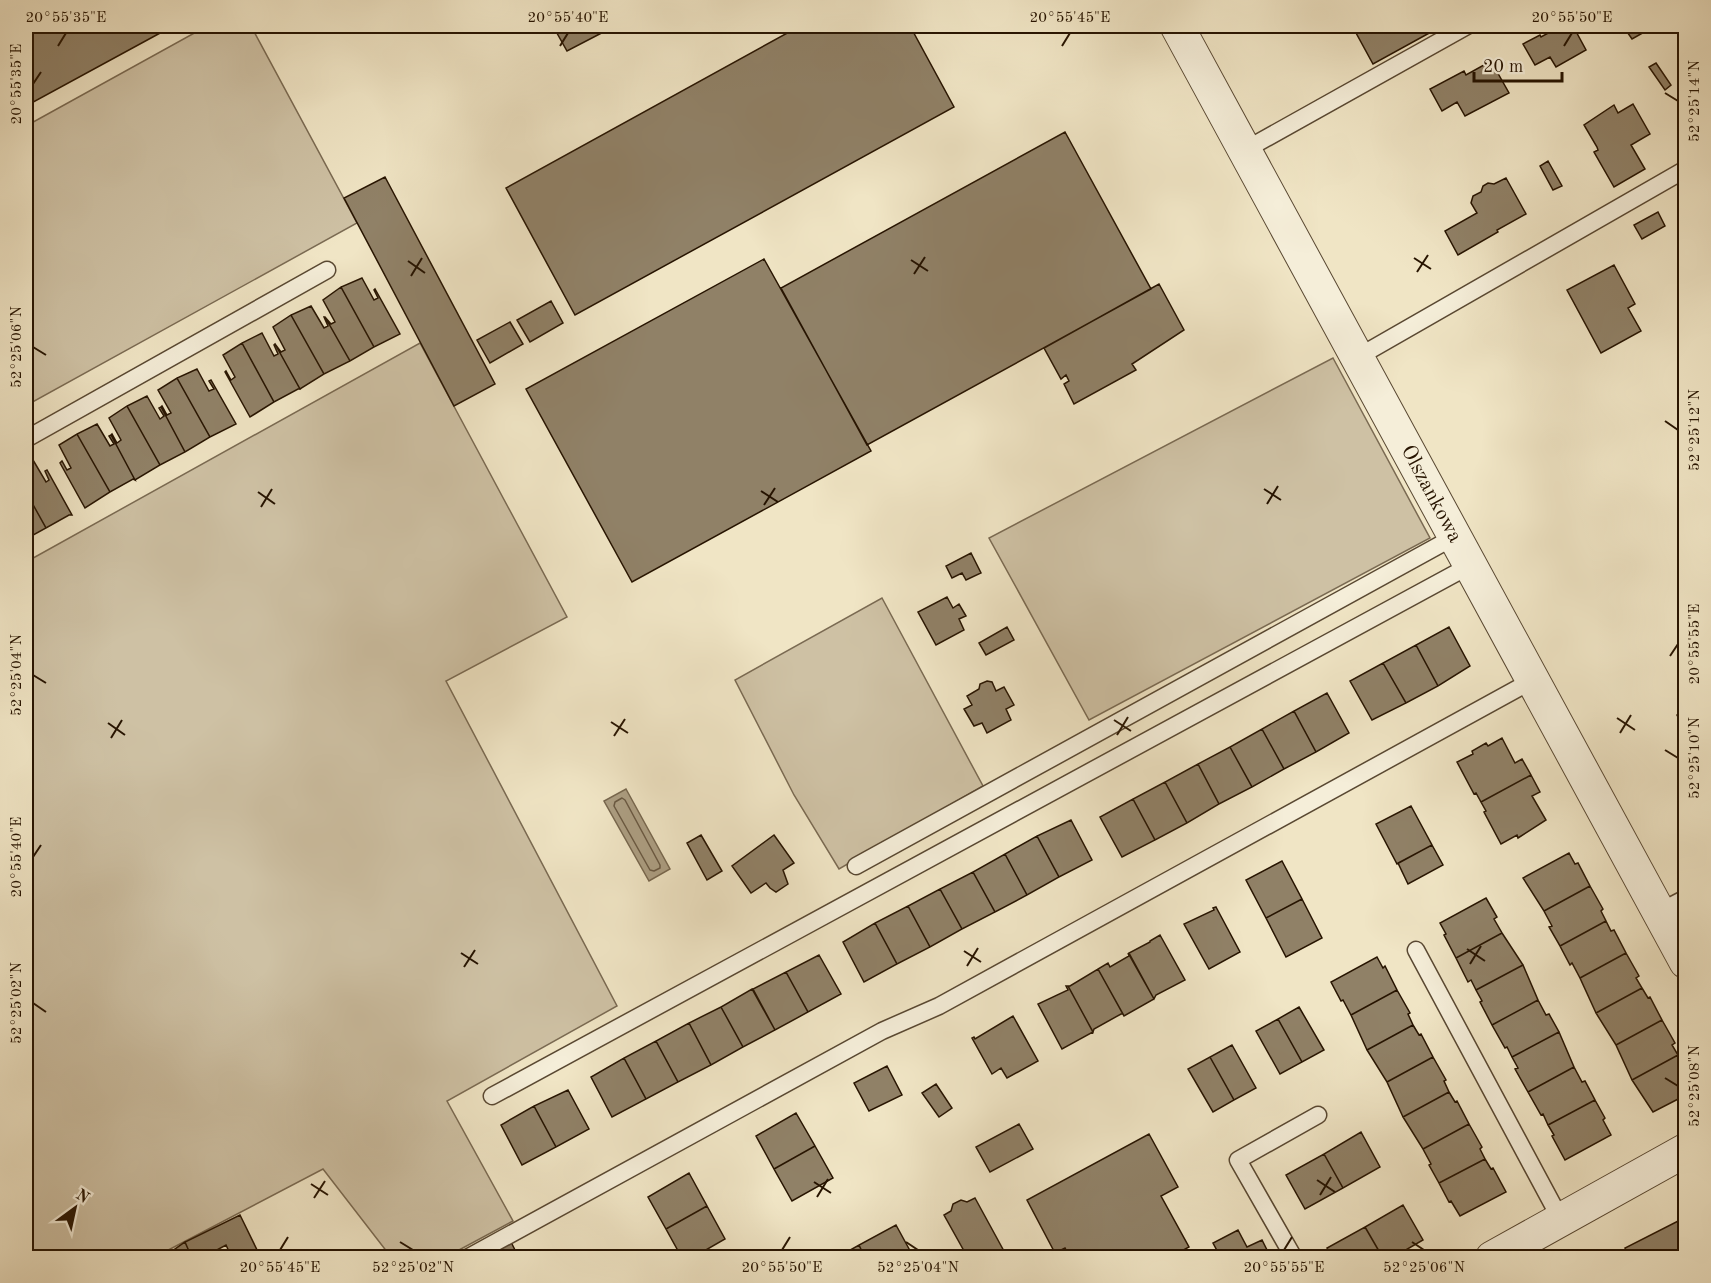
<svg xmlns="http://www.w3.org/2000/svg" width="1711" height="1283" font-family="'Old Standard TT',serif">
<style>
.green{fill:#cec1a4;stroke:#7a6a52;stroke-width:1.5}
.water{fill:#ac9e82;stroke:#77674e;stroke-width:1.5}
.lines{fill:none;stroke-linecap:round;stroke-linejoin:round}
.shore{stroke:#6a5942;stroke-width:1.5}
.building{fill:#908167;stroke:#271401;stroke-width:1.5}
.service-casing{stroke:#594832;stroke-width:19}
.minor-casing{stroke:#594832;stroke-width:35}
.service{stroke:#f5eed9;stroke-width:16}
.minor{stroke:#f5eed9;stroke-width:33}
.ticks{fill:none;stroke:#271401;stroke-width:2}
.labels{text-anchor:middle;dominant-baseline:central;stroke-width:5;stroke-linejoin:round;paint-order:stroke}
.street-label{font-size:21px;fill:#271401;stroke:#f5eed9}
.neatline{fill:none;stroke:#271401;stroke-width:2}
.ticks-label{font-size:15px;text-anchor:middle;fill:#271401}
</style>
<rect width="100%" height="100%" fill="#f0e5c5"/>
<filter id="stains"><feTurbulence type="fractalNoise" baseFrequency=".00333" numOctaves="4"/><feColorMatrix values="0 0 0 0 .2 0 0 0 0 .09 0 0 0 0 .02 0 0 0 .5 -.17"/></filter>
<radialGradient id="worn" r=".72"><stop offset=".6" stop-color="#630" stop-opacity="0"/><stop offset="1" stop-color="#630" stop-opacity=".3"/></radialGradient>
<path class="green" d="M207 26H251L357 223 29 404 26 398V126Z
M420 343 567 617 446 681 617 1006 447 1101 513 1221 446 1257H391L323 1169 155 1257H26V562Z
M1333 358 1430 538 1089 720 989 538Z
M882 598 983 786 839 869 794 795 735 680Z"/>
<path class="water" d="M626 789 670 869 649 881 604 801Z"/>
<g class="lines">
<path class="shore" d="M622 798 625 800 660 865V868L654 871 650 870 614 806 615 802Z"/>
</g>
<path class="building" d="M26 26H173L26 106Z
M553 26H615L567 51Z
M800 26H910L954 107 575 315 506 188Z
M1366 26H1442L1373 64 1355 31Z
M1552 26H1573L1586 50 1556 67 1550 57 1535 65 1523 44 1540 35 1541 37 1554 30Z
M1623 26H1655L1632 39Z
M1491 61 1509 93 1465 116 1457 102 1442 111 1430 89 1464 71 1466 75Z
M1656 63 1671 85 1665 90 1649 67Z
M1633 104 1650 134 1631 145 1645 169 1614 187 1594 152 1598 150 1597 147 1584 125 1614 105 1618 113Z
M1065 132 1151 289 867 445 781 288Z
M1548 161 1562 186 1553 190 1540 166Z
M385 177 495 384 454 406 344 198Z
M1506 178 1526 214 1497 230 1498 232 1458 255 1445 231 1477 213 1471 203 1473 196 1481 192 1483 186 1488 183 1494 184Z
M1658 212 1665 226 1642 239 1634 225Z
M764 259 871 451 632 582 526 389Z
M1614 265 1635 304 1628 308 1641 331 1601 353 1567 290Z
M362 278 374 300 378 298 374 290 375 289 400 334 374 347 341 287Z
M1159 284 1184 330 1132 364 1136 370 1074 404 1064 384 1069 381 1066 375 1061 379 1044 348Z
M341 287 374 347 350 361 325 317 331 324 335 322 323 300Z
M551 301 563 323 530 342 517 320Z
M311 306 324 328 328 326 324 317H325L350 361 324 374 291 315Z
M291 315 324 374 300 389 275 344 281 352 285 350 273 327Z
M510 322 523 344 490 363 477 340Z
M262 333 274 356 278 354 274 345 275 344 300 389H298L274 402 242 343Z
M242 343 274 402 250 417 225 372 226 371 231 380 235 377 223 355Z
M197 369 209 391 214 389 209 381 211 380 236 424 210 437 177 378Z
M177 378 210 437 185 452 161 407 162 406 167 415 171 413 158 390Z
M147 396 160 419 164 416 159 408 161 407 185 452 160 465 127 406Z
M127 406 160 465 135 480 111 435 112 434 117 443 121 440 109 418Z
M97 424 110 446 114 444 109 436 111 435 135 480 133 479 110 492 77 434Z
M77 434 110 492 85 508 60 463 62 461 67 470 71 468 59 445Z
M33 460 46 482 49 480 45 471 47 470 72 515H69L46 528 26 492V464Z
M26 492 46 528 26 539Z
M971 553 981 573 966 580 962 573 952 578 946 566Z
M947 597 953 608 959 604 966 616 959 619 964 630 936 645 918 612Z
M1007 627 1014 640 986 655 979 643Z
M1449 627 1470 666 1438 686 1416 645Z
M1416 645 1438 686 1406 703 1383 663Z
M1383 663 1406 703 1372 720 1350 681Z
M987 681 992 682 996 691 1004 687 1014 705 1006 709 1011 720 987 733 982 723 974 726 964 709 972 705 967 696 979 689 980 684Z
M1327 693 1349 733 1316 752 1294 711Z
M1686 710V739L1678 728 1681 723 1677 715Z
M1294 711 1316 752 1284 769 1262 729Z
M1262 729 1284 769 1252 787 1230 747Z
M1502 738 1515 763 1522 759 1531 775 1481 802 1476 793 1474 794 1457 762 1473 754 1472 751 1486 743 1488 746Z
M1230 747 1252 787 1219 804 1198 764Z
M1198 764 1219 804 1187 823 1165 782Z
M1531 775 1540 792 1532 796 1546 820 1518 838 1517 835 1501 844 1484 812 1486 811 1481 802Z
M1165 782 1187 823 1155 840 1133 799Z
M1133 799 1155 840 1122 857 1100 817Z
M1411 806 1432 845 1397 864 1376 824Z
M1071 820 1092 860 1059 877 1037 836Z
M701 835 722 871 707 880 687 843Z
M774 835 794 863 783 870 788 884 776 892 770 888 766 883 751 893 732 866Z
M1037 836 1059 877 1027 895 1005 854Z
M1432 845 1443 865 1408 884 1398 863Z
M1569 853 1575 864 1578 863 1590 886 1544 911 1523 878Z
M1005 854 1027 895 995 912 973 872Z
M1282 861 1302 899 1266 918 1246 880Z
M973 872 995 912 962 929 940 889Z
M1590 886 1603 909 1601 911 1606 921 1560 946 1549 927 1552 926 1544 911Z
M940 889 962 929 930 947 908 906Z
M1486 898 1497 917 1494 919 1502 933 1456 958 1444 935 1446 934 1440 923Z
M1302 899 1322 938 1286 957 1266 918Z
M908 906 930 947 897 964 875 923Z
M1216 907 1240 952 1209 969 1184 924 1214 910 1213 908Z
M1606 921 1611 931 1614 930 1626 953 1580 978 1572 963 1570 965 1560 946Z
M875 923 897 964 864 982 843 942Z
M1502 933 1523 965 1476 990 1471 980 1468 982 1456 958Z
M1160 935 1185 980 1156 995 1154 999 1129 953 1150 942V941Z
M1128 953 1154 999 1124 1016 1098 969 1108 963 1110 967 1129 956Z
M1626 953 1639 976 1636 978 1642 988 1596 1013 1580 978Z
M819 955 841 994 808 1012 786 972Z
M1377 957 1383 968 1385 966 1397 990 1351 1015 1343 1000 1341 1001 1331 982Z
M1523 965 1538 1000 1492 1025 1480 1002 1482 1001 1476 990Z
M1098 969 1123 1014H1121L1094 1029 1093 1032 1068 986H1070Z
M786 972 808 1012 775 1030 753 989Z
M1066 986H1068L1093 1032 1062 1049 1038 1004 1068 990Z
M1642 988 1648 998 1650 997 1662 1020 1616 1045 1596 1013Z
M752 989 775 1030 743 1047 721 1007Z
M1397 990 1410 1013 1408 1014 1413 1025 1367 1050 1351 1015Z
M1538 1000 1546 1015 1549 1014 1559 1032 1512 1057 1507 1047 1505 1048 1492 1025Z
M721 1007 743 1047 711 1065 689 1023Z
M1299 1007 1324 1050 1302 1062 1278 1019Z
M1013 1016 1038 1061 1007 1078 1001 1068 992 1074 972 1038 974 1037 975 1039Z
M1278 1019 1302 1062 1280 1074 1256 1031Z
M1662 1020 1675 1043 1672 1045 1678 1055 1632 1080 1616 1045Z
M689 1023 711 1065 678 1082 656 1041Z
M1413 1025 1419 1035 1421 1034 1433 1057 1387 1082 1367 1050Z
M1559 1032 1574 1067 1528 1092 1515 1069 1518 1068 1512 1057Z
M656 1041 678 1082 646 1099 624 1058Z
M1232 1045 1256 1088 1234 1100 1210 1057Z
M1678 1055 1684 1065 1686 1064V1095L1653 1112 1632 1080Z
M1210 1057 1234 1100 1213 1112 1188 1069Z
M1433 1057 1446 1080 1444 1081 1449 1092 1403 1117 1387 1082Z
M624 1058 646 1099 612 1117 591 1077Z
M887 1066 902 1095 869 1111 854 1083Z
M1574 1067 1582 1082 1585 1081 1595 1100 1548 1125 1543 1114 1541 1115 1528 1092Z
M936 1084 952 1108 939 1117 922 1093Z
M568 1090 589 1129 556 1147 534 1106Z
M1449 1092 1455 1102 1457 1101 1469 1124 1423 1149 1403 1117Z
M1595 1100 1605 1118 1603 1120 1611 1135 1565 1160 1552 1136 1554 1135 1548 1125Z
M534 1106 556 1147 522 1165 501 1125Z
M796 1113 815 1146 774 1169 756 1136Z
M1019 1124 1033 1149 990 1172 976 1147Z
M1469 1124 1482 1147 1480 1149 1485 1159 1439 1183 1429 1165 1431 1164 1423 1149Z
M1361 1132 1380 1167 1343 1188 1324 1154Z
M1149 1134 1178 1187 1161 1196 1189 1247 1169 1258H1070L1065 1248 1055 1253 1027 1200Z
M815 1146 833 1178 792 1201 774 1169Z
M1324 1154 1343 1188 1305 1209 1286 1175Z
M1485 1159 1491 1169 1493 1168 1506 1192 1460 1216 1451 1201 1449 1202 1439 1183Z
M689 1173 707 1206 666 1229 648 1197Z
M975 1198 1005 1253 997 1258H968L944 1215 951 1211 953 1204 961 1200 967 1202Z
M1403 1205 1423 1240 1392 1258H1383L1365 1227Z
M707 1206 725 1239 692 1258H682L666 1229Z
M240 1215 261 1258H232L226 1245 202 1258H192L185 1242Z
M1686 1217V1258H1630L1625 1248Z
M896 1225 914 1258H865L859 1245Z
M1365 1227 1383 1258H1333L1327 1248Z
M1238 1230 1247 1247 1262 1240 1271 1258H1221L1213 1243Z
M185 1242 192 1258H170L168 1254Z
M511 1242 519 1258H484Z
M859 1245 865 1258H836Z"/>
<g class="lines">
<defs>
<path id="service" d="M1245 150 1467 26
M1358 357 1686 169
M26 439 327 270
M856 866 1454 537
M1659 912 1686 898
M1416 950 1561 1220
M492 1096 1469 566
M467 1258 882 1031 939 1006 1533 680
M1294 1258 1238 1160 1318 1115"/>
<path id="minor" d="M1177 26 1686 962
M1492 1258 1686 1150"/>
</defs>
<use href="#service" class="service-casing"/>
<use href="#minor" class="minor-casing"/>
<use href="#service" class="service"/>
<use href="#minor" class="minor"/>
</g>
<path class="ticks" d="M58 46 66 33M560 46 568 33M1062 46 1070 33M1564 46 1572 33M33 84 41 72M1665 93 1678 101M1414 258 1431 269M911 260 928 271M408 261 425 273M1417 272 1428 255M914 274 925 257M411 276 422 258M33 347 46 355M1665 421 1678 430M1264 489 1281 500M761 491 778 502M258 492 275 504M1267 504 1278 486M764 505 775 488M261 507 272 489M1670 656 1678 644M33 675 46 683M1617 718 1635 730M1114 720 1131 731M611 722 628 733M108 723 125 735M1620 733 1631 715M1117 735 1128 717M614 736 625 719M111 738 122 720M1665 750 1678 758M33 857 41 845M1467 949 1485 961M964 951 981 962M461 953 478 964M1470 964 1481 946M967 966 978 948M464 967 475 950M33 1003 46 1012M1665 1078 1678 1086M1317 1180 1335 1192M814 1182 831 1193M311 1184 328 1195M1320 1195 1331 1177M817 1197 828 1179M314 1198 325 1181M400 1242 413 1250M906 1242 918 1250M1412 1242 1424 1250M280 1250 288 1237M782 1250 790 1237M1284 1250 1292 1237"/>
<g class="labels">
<g class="street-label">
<text transform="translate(1431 494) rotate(62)">Olszankowa</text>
</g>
</g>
<rect width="1711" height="1283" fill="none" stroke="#f0e5c5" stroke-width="66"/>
<g transform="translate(75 1208) rotate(33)" stroke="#f5eed9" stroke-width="4.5" paint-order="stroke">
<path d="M0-4.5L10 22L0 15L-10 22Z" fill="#271401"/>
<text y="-9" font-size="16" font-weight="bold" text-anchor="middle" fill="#271401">N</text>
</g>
<path d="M1474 72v9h88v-9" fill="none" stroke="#271401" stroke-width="3"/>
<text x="1483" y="72" font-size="18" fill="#271401" stroke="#f5eed9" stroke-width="4.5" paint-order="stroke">20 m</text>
<rect x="33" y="33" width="1645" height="1217" class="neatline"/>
<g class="ticks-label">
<text x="66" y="22">20°55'35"E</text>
<text x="568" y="22">20°55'40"E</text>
<text x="1070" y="22">20°55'45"E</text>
<text x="1572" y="22">20°55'50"E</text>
<text transform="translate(16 84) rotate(-90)" y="5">20°55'35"E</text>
<text transform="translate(1694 101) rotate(-90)" y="5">52°25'14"N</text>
<text transform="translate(16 347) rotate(-90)" y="5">52°25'06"N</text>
<text transform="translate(1694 430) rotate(-90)" y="5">52°25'12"N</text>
<text transform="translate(1694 644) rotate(-90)" y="5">20°55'55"E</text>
<text transform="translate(16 675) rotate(-90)" y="5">52°25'04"N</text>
<text transform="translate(1694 758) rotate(-90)" y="5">52°25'10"N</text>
<text transform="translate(16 857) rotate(-90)" y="5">20°55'40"E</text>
<text transform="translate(16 1003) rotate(-90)" y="5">52°25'02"N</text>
<text transform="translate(1694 1086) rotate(-90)" y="5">52°25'08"N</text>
<text x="280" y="1272">20°55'45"E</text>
<text x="413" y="1272">52°25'02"N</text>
<text x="782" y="1272">20°55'50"E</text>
<text x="918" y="1272">52°25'04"N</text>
<text x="1284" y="1272">20°55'55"E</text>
<text x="1424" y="1272">52°25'06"N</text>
</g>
<rect width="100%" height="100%" filter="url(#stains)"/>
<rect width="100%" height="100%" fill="url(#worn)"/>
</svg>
